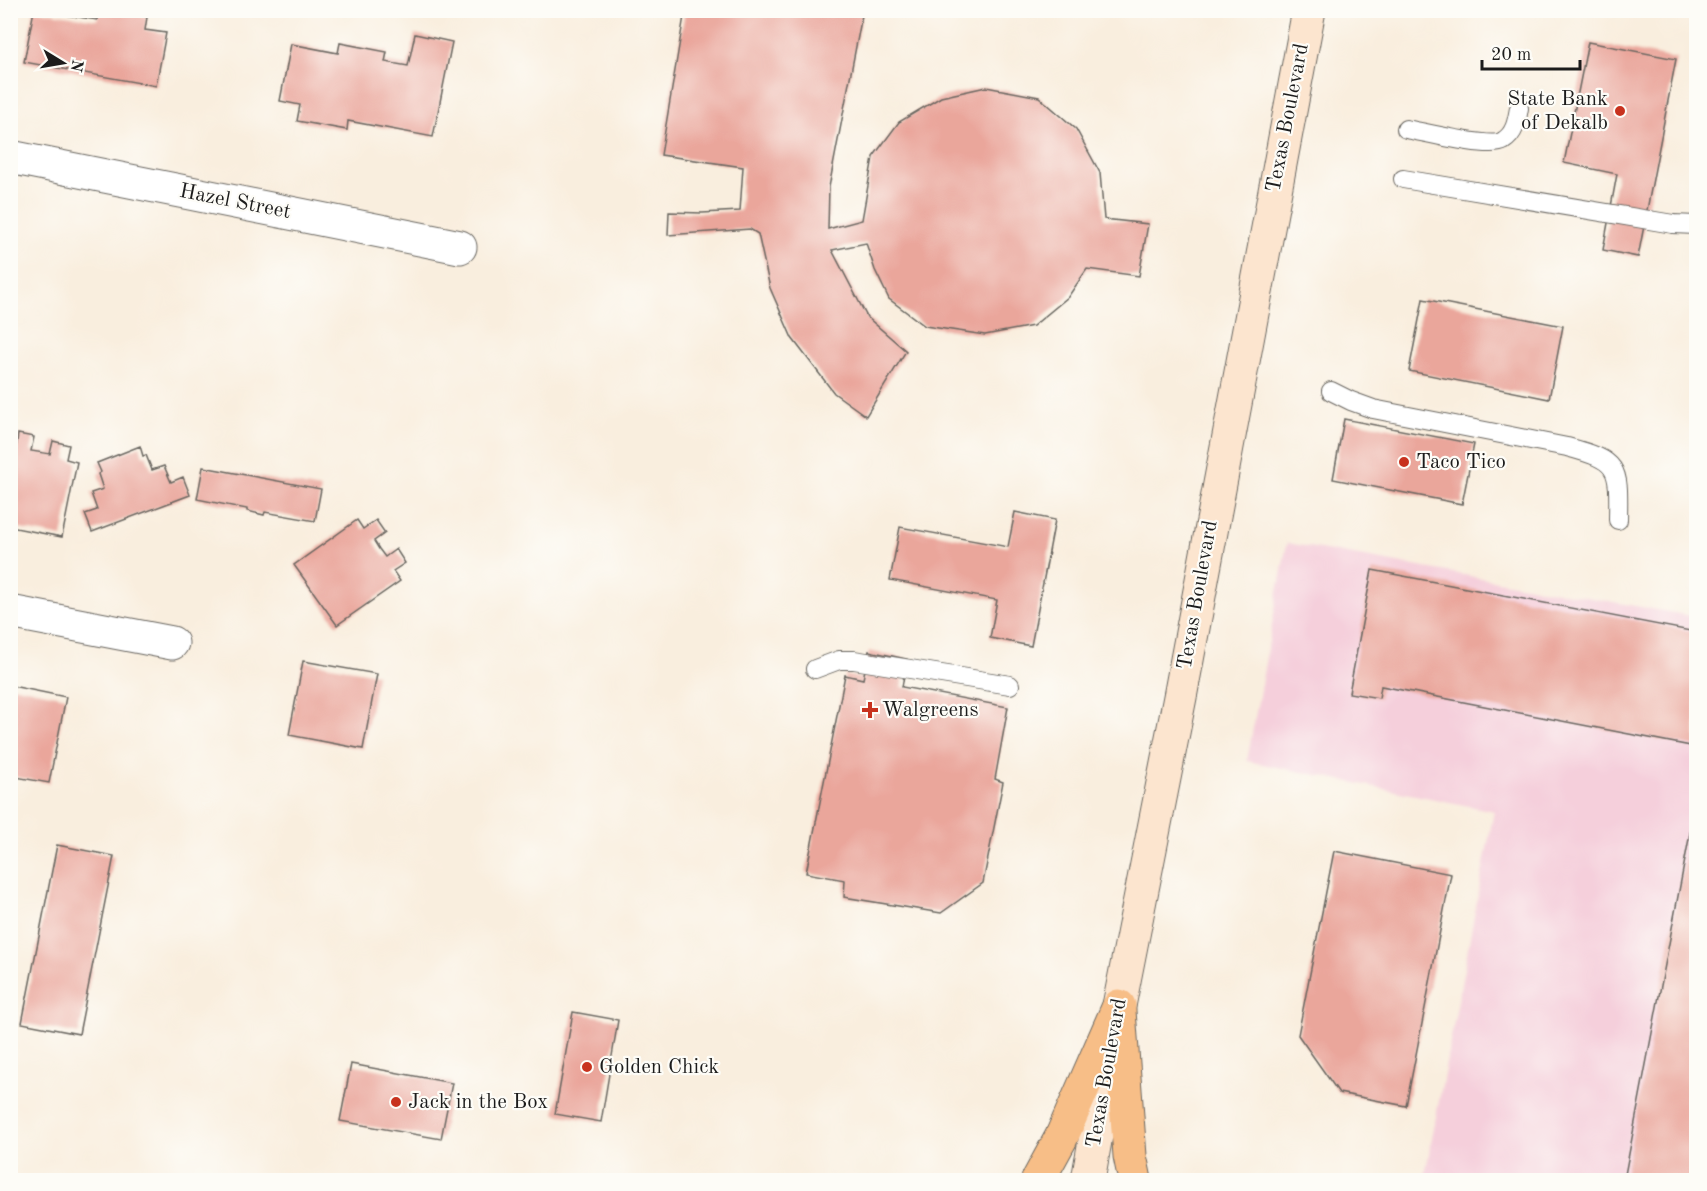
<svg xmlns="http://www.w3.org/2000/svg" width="1707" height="1191" font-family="'Old Standard TT',serif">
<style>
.built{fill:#f5cfdb}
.building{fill:#eaa69b}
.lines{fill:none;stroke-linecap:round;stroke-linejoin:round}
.lane-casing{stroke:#696660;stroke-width:20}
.street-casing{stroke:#696660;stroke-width:35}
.secondary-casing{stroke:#696660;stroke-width:35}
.primary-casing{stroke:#696660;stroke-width:35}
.lane{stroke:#fff;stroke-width:18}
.street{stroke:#fff;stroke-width:33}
.secondary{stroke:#fce5cf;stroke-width:33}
.primary{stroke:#f7be87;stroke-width:33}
.poi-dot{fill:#c8321e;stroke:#fdfcf7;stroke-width:2}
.labels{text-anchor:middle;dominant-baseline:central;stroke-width:4.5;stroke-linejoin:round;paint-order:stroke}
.poi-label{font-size:21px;fill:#1c1c1c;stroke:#fdfcf7;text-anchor:start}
.street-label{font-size:21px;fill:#1c1c1c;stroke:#fdfcf7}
</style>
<rect width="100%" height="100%" fill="#fdfcf7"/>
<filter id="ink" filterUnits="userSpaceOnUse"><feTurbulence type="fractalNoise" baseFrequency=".0167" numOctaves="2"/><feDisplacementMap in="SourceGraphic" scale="12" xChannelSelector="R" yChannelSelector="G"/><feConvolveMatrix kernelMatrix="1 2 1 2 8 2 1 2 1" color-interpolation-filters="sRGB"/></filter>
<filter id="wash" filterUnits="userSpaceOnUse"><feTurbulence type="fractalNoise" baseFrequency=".008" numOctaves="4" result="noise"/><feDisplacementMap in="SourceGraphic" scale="24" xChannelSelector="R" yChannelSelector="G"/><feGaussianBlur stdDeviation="1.35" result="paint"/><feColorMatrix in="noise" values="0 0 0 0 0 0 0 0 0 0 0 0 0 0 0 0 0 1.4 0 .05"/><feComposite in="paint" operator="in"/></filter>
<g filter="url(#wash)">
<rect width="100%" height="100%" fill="#f9eede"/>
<path class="built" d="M1287 543 1696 617V1180H1424L1494 811 1247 761Z"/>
<g id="blocks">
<path class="building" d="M34 10 97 20 99 10H113L147 17 145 30 166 33 156 86 24 62Z
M685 10H863L829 187 828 229 862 220 873 157 899 122 941 97 986 87 1039 97 1076 129 1100 173 1104 219 1148 224 1139 276 1087 269 1068 297 1033 326 985 335 925 326 889 299 875 270 866 243 832 250 867 317 906 351 866 416 834 393 792 338 770 288 758 234 750 229 668 235 669 212 702 213 740 211 743 167 661 155Z
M415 34 452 42 433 137 348 121 347 130 297 121 300 105 280 101 291 44 338 53 340 43 387 52 385 62 408 66Z
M1588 42 1676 59 1638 257 1603 250 1617 174 1564 163Z
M1423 299 1563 326 1549 399 1409 371Z
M1344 419 1474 444 1462 504 1333 479Z
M18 434 34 437 31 451 50 454 53 441 69 445 66 459 77 462 62 537 10 527V448L16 449Z
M140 446 143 456 146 455 152 470 164 466 171 482 183 477 190 495 92 532 85 514 97 510 91 493 103 489 98 474 101 472 97 463Z
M203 467 321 489 315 521 265 512 264 515 247 511V509L197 499Z
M1015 512 1055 520 1031 646 990 638 997 600 890 580 900 527 1008 547Z
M357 520 363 529 376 520 385 533 374 541 379 549 385 557 396 549 405 563 393 571 400 581 337 625 294 565Z
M1372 570 1696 632V747L1381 686 1379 698 1349 693Z
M869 651 907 659 902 687 1008 707 995 779 1003 782 983 883 941 913 844 897 845 880 806 873 845 675 863 679Z
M303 661 377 674 363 749 289 735Z
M12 686 66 697 49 783 10 776Z
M1695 807 1696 1180H1624Z
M57 845 114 856 79 1034 22 1023Z
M1334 851 1451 874 1406 1106 1339 1093 1298 1035Z
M573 1012 618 1020 601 1122 555 1114Z
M351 1064 452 1083 441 1139 340 1121Z"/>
</g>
</g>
<g filter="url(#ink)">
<use href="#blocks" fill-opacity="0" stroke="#696660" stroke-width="1.5"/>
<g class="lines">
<defs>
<path id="lane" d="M1406 129C1423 132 1491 149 1503 141 1515 134 1517 120 1519 108
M1403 179 1673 224 1696 225
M1331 391 1351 401 1373 409 1567 447C1620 461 1619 467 1618 520
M815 669 839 660H854L1010 685"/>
<path id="street" d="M10 157 460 247
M10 612 172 643"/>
<path id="secondary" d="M1088 1180 1119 1006 1180 697 1309 10"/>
<path id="primary" d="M1119 1011 1130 1156 1135 1180
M1038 1180 1061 1138 1119 1006"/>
</defs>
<use href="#lane" class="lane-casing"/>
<use href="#street" class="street-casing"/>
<use href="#secondary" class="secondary-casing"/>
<use href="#primary" class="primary-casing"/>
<use href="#lane" class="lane"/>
<use href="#street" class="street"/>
<use href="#secondary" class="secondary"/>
<use href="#primary" class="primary"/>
</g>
</g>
<g class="poi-dot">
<circle cx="1620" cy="111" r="6"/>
<circle cx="1404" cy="462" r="6"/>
<path d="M867 701h6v6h6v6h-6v6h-6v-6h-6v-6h6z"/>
<circle cx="587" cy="1067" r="6"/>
<circle cx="396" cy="1102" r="6"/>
</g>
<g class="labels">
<g class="poi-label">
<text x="1608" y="99" text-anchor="end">State Bank<tspan x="1608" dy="24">of Dekalb</tspan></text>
<text x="1416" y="462">Taco Tico</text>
<text x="882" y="710">Walgreens</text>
<text x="599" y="1067">Golden Chick</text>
<text x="408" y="1102">Jack in the Box</text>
</g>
<g class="street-label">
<text transform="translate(1288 118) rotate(-79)">Texas Boulevard</text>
<text transform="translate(235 202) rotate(11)">Hazel Street</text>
<text transform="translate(1198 595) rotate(-80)">Texas Boulevard</text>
<text transform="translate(1107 1073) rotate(-80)">Texas Boulevard</text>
</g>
</g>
<rect width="1707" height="1191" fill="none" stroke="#fdfcf7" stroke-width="36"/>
<g transform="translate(63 63) rotate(101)" stroke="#fdfcf7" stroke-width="4.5" paint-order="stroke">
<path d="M0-4.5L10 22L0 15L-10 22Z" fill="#1c1c1c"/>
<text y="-9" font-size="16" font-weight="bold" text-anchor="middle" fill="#1c1c1c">N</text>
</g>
<path d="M1482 60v9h98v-9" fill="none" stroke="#1c1c1c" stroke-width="3"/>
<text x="1491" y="60" font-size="18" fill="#1c1c1c" stroke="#fdfcf7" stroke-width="4.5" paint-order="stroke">20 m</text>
</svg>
